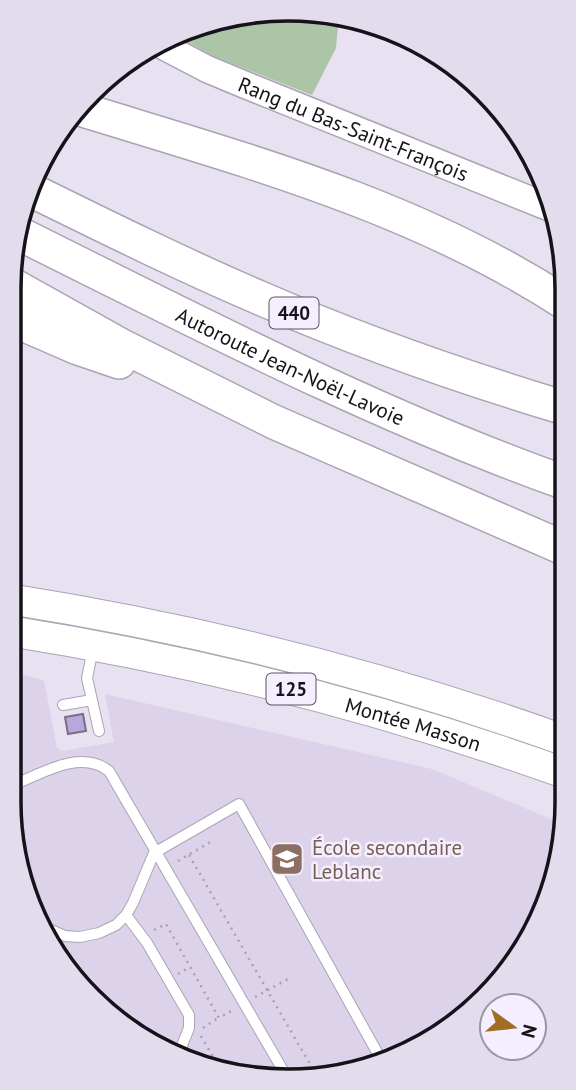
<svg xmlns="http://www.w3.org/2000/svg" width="576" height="1090" font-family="'PT Sans',sans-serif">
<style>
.built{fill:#dcd3ea}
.green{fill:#acc5a6}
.building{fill:#b8a6e0;stroke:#75717f;stroke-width:2}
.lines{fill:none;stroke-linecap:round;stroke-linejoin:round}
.lane-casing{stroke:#a9a4b3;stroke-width:12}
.secondary-casing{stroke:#a9a4b3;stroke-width:29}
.primary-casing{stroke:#a9a4b3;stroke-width:32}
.highway-casing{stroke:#a9a4b3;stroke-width:36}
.path{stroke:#a7a2af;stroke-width:2.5;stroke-dasharray:2 5;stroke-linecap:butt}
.lane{stroke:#fff;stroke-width:10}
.secondary{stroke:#fff;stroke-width:26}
.primary{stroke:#fff;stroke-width:30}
.highway{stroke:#fff;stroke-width:33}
.labels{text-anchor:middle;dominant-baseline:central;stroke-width:5;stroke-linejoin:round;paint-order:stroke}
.shield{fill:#f4eefe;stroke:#58555e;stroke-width:2}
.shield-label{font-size:19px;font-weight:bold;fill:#151319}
.street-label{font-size:21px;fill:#151319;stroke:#f4eefe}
.education-label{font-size:21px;fill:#785e54;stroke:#f4eefe;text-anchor:start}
.rim{fill:none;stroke:#151319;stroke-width:3.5}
</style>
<rect width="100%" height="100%" fill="#e7e1f1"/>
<path class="built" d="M9 672 44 680 57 748 62 751 114 742 105 694 432 769 565 825 530 941 472 1012 395 1060 307 1081 216 1072 133 1034 67 972 24 892 9 802Z"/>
<path class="green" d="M324 11 339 16 336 48 312 95 213 56 178 37 215 18Z
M9 433 22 455 9 510Z"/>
<path class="building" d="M83 714 86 731 68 734 65 717Z
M116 1018 138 1028 135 1035 133 1034Z"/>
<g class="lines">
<defs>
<path id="lane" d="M93 649 87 678 99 731
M63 705 92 700
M9 787C39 775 80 748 109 771L288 1079
M126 915 147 943 189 1015V1028L178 1055
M42 926 65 936 80 937 99 933 116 925 126 915 133 903 154 853 239 804 383 1063"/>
<g id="secondary">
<path id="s1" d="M161 45 207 69 243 84 548 207"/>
</g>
<g id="primary">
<path d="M9 599C199 629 386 676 566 741"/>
<path id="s2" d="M9 631C199 661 386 709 567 774"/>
</g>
<g id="highway">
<path d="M80 109C248 161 416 206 565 303"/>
<path d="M33 191C108 228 183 265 260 298 359 341 462 377 565 408"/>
<path id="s3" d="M20 234C199 323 377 416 566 483"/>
<path d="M9 283 120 345 274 422 566 549"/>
<path d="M9 318 78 348 119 362"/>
</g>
</defs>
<use href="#lane" class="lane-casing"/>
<use href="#secondary" class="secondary-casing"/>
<use href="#primary" class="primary-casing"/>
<use href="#highway" class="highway-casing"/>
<path class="path" d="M189 855 318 1078
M178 861 212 841
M154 930 166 924 219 1018 233 1010
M178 974 190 967
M255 997 290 978
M203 1028 218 1018
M201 1036 222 1072"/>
<use href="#lane" class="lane"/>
<use href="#secondary" class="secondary"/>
<use href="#primary" class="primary"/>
<use href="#highway" class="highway"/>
</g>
<defs>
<symbol id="school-square" viewBox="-11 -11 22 22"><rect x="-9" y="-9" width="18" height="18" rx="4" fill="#8d6e63" stroke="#f4eefe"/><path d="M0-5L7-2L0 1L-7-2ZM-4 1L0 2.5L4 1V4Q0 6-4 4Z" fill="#fff"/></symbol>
</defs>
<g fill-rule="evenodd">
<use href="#school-square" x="268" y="840" width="38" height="38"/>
</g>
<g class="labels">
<g class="shield">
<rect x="269.5" y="297.5" width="49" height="31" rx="5"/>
<rect x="266.5" y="673.5" width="49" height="31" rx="5"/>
</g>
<g class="shield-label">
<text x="294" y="313">440</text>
<text x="291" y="689">125</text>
</g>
<g class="street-label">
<text stroke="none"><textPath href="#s1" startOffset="210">Rang du Bas-Saint-François</textPath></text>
<text stroke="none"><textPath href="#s3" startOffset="301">Autoroute Jean-Noël-Lavoie</textPath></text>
<text stroke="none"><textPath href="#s2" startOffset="415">Montée Masson</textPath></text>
</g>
<g class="education-label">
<text x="312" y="847">École secondaire<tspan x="312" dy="24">Leblanc</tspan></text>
</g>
</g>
<path d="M0 0H576V1090H0ZM288 21H288A267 267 0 0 1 555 288V802A267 267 0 0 1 288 1069H288A267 267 0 0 1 21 802V288A267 267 0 0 1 288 21Z" fill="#e2dcec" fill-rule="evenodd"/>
<path class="rim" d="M288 21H288A267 267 0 0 1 555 288V802A267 267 0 0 1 288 1069H288A267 267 0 0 1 21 802V288A267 267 0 0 1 288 21Z"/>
<g transform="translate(513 1027) rotate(105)"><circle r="33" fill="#f4eefe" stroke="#9b96a2" stroke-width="2"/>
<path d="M0-5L12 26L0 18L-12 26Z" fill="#a16d25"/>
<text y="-10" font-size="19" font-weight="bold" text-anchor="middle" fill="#151319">N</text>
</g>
</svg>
